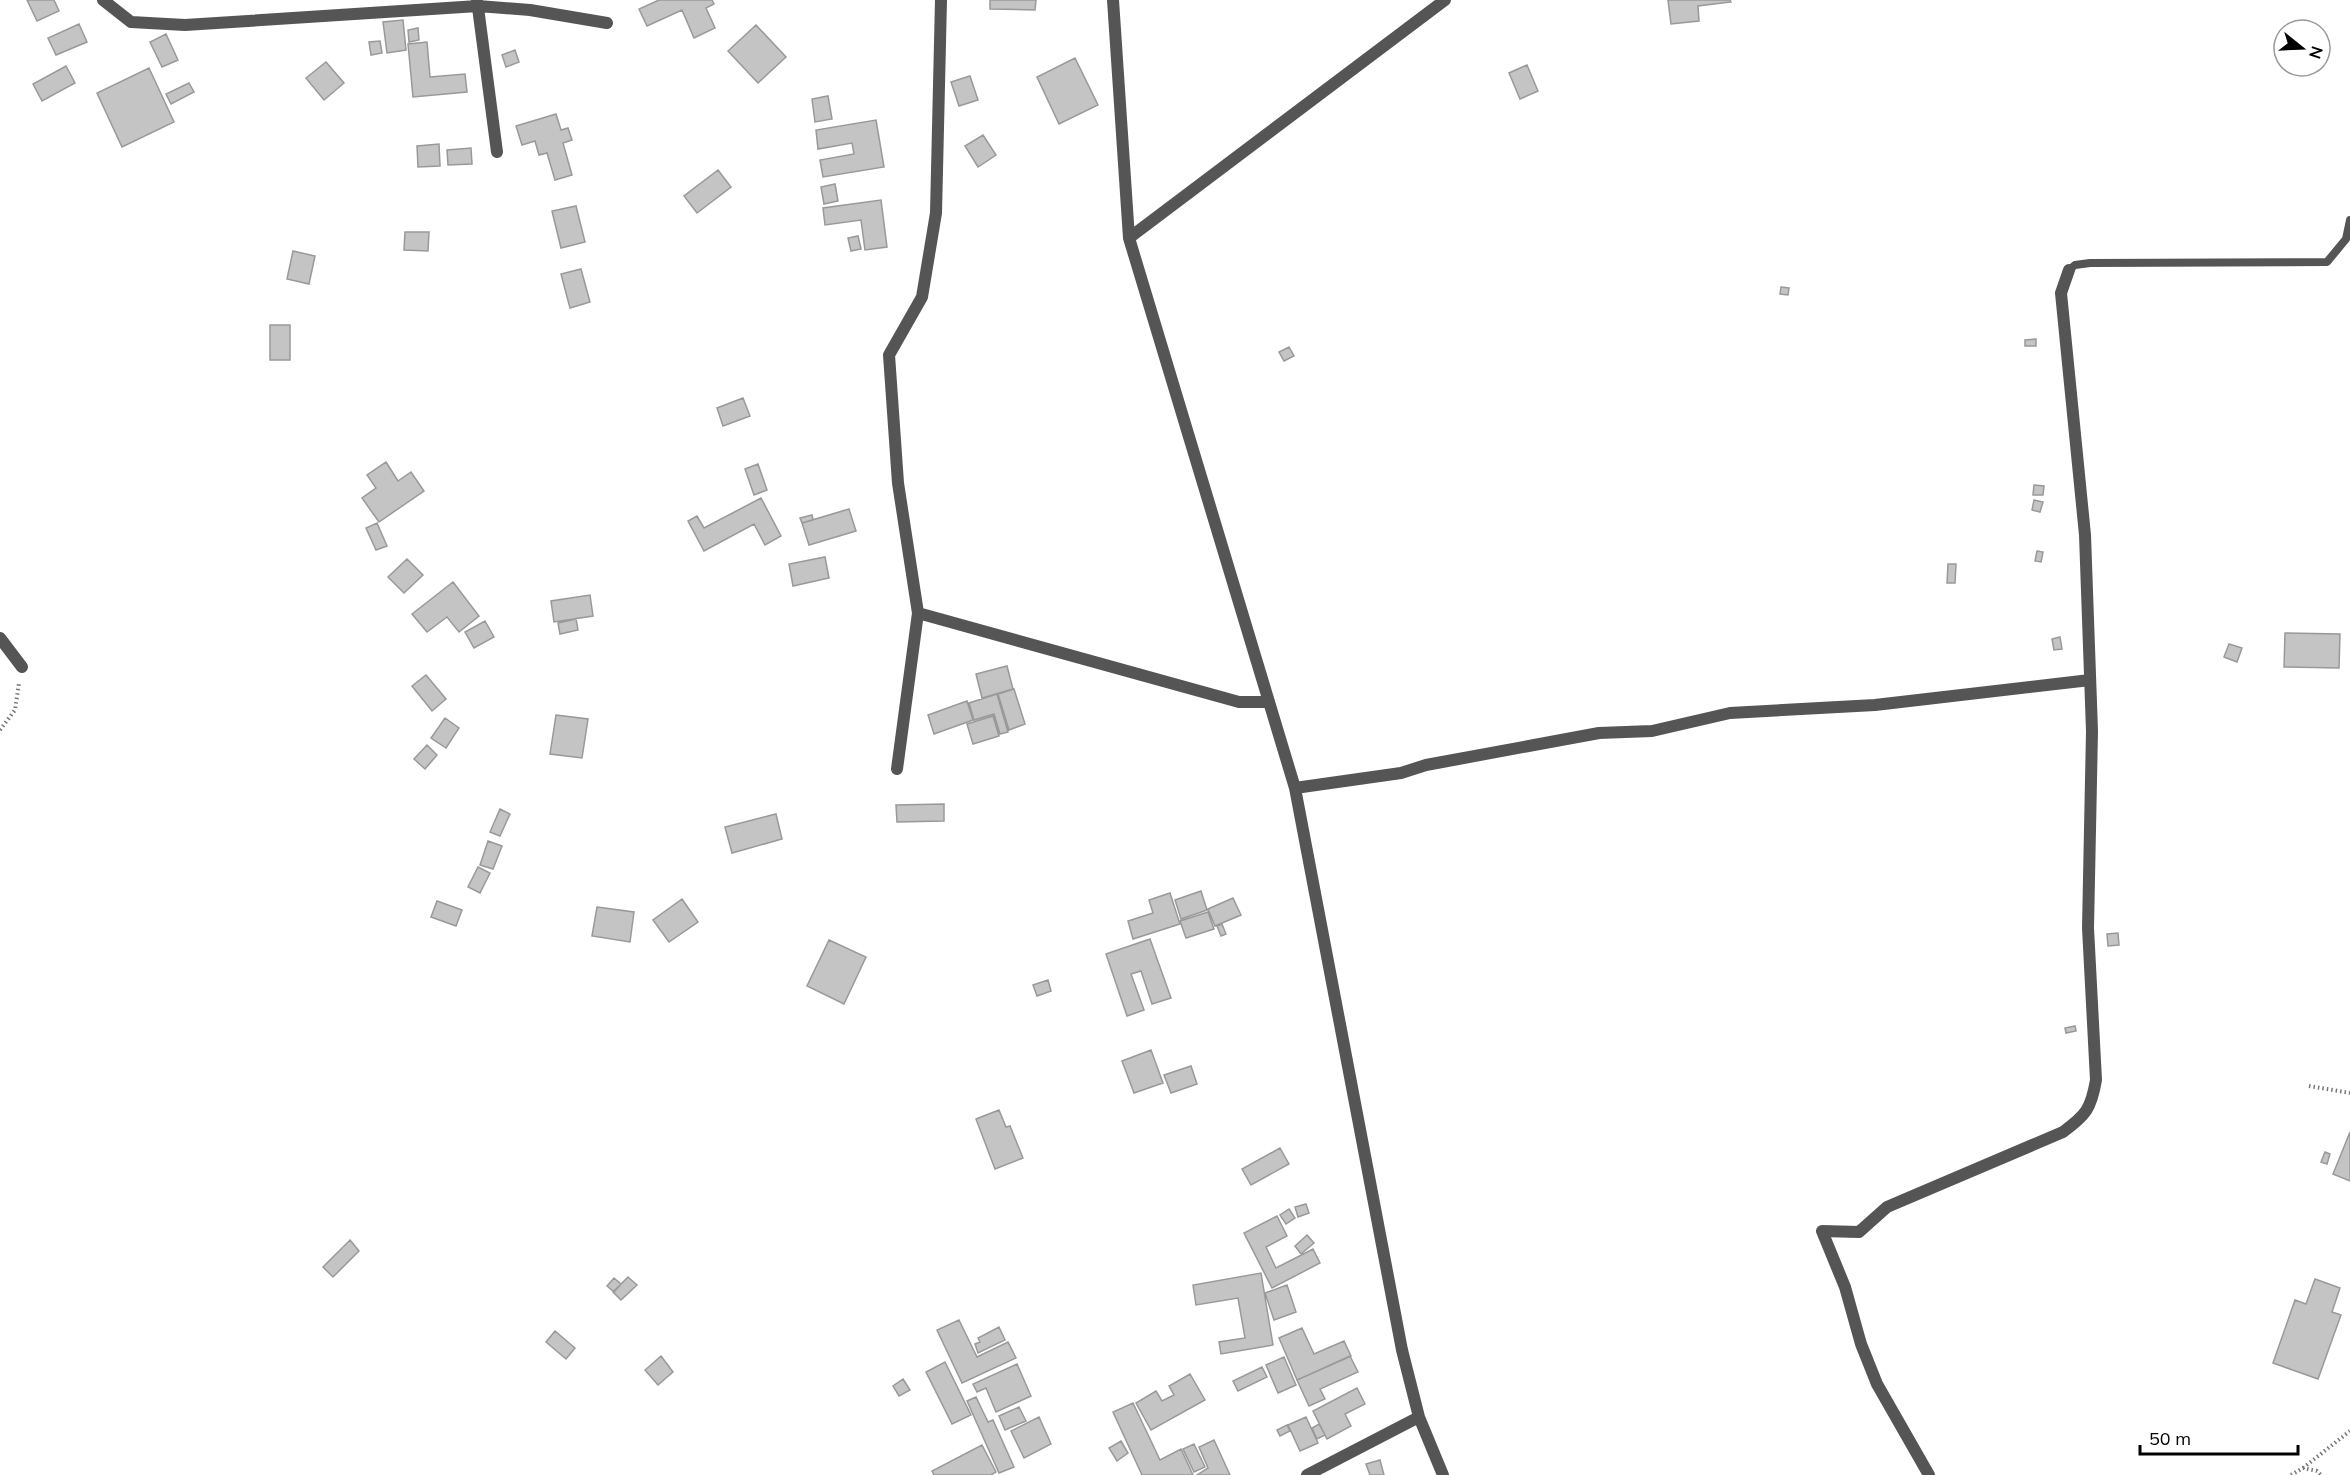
<svg xmlns="http://www.w3.org/2000/svg" width="2350" height="1475" font-family="Mulish,sans-serif">
<style>
.building{fill:#c4c4c4;stroke:#999;stroke-width:1.5}
.lines{fill:none;stroke-linecap:round;stroke-linejoin:round}
.path{stroke:#777;stroke-width:4;stroke-dasharray:1.5 3;stroke-linecap:butt}
.lane{stroke:#555;stroke-width:8}
.street{stroke:#555;stroke-width:12}
</style>
<rect width="100%" height="100%" fill="#fff"/>
<path class="building" d="M27 0H54L59 11 37 21Z
M659 0H712L714 4 706 8 715 28 694 38 682 10 647 26 639 9Z
M990 0H1036L1035 10 990 9Z
M1668 0H1730L1731 2 1698 6 1699 21 1671 24Z
M403 20 406 50 387 53 383 22Z
M79 24 87 42 56 55 48 38Z
M756 25 786 57 758 83 728 51Z
M418 28 419 40 409 42 408 30Z
M166 34 178 60 162 67 150 42Z
M380 41 382 53 371 55 369 42Z
M427 42 430 77 465 74 467 92 413 97 408 44Z
M515 50 519 62 506 67 502 55Z
M1075 58 1098 105 1059 124 1037 77Z
M326 62 344 83 324 100 306 78Z
M1527 65 1538 91 1520 99 1509 73Z
M66 66 75 83 42 101 33 84Z
M149 68 174 122 122 147 97 93Z
M970 76 978 100 959 106 951 82Z
M189 83 194 92 171 104 166 94Z
M828 96 832 119 815 122 812 99Z
M556 114 561 130 568 128 572 140 563 143 572 175 555 180 547 153 539 155 535 141 522 145 516 126Z
M876 120 884 167 823 177 820 160 854 154 852 143 818 149 816 130Z
M983 135 996 155 978 167 965 146Z
M439 144 440 166 418 167 417 146Z
M471 148 472 164 448 165 447 150Z
M718 170 731 187 697 213 684 196Z
M835 184 838 201 824 204 821 187Z
M881 200 887 247 865 250 861 220 825 225 823 208Z
M576 206 585 242 561 248 552 211Z
M405 232H429L428 251 404 250Z
M858 236 861 249 851 251 848 238Z
M293 251 315 256 309 284 287 279Z
M581 269 590 302 570 308 561 274Z
M1781 287 1789 288 1788 295 1780 294Z
M270 325H290V360H270Z
M2036 339V346H2025V340Z
M1289 347 1294 356 1284 361 1279 352Z
M743 398 750 416 723 426 717 408Z
M386 462 398 481 411 472 424 491 379 522 362 498 376 488 367 475Z
M758 464 767 490 754 495 745 469Z
M2034 485 2044 486 2043 495H2033Z
M761 498 781 536 765 545 754 524 704 551 688 521 697 516 704 528Z
M2034 500 2043 502 2040 512 2032 510Z
M849 509 856 531 809 545 802 523Z
M812 515 813 520 802 523 800 518Z
M377 523 387 546 376 550 366 528Z
M2037 551 2043 552 2041 562 2035 561Z
M825 557 829 578 793 586 789 564Z
M407 559 423 575 404 593 388 577Z
M1948 564H1956L1955 583H1947Z
M453 582 479 616 459 632 447 617 427 632 412 614Z
M590 595 593 616 554 622 551 601Z
M576 619 578 630 560 634 558 623Z
M485 621 494 637 474 648 465 632Z
M2285 633 2340 634 2339 668 2284 667Z
M2060 637 2062 649 2054 650 2052 639Z
M2229 644 2242 648 2237 662 2224 657Z
M1007 666 1013 689 982 698 976 674Z
M426 675 446 699 432 711 412 686Z
M1014 689 1025 724 1009 730 998 694Z
M997 694 1008 732 1000 734 994 714 974 720 969 703Z
M967 701 973 720 934 734 928 715Z
M556 715 588 719 582 758 550 754Z
M993 716 999 736 973 744 967 724Z
M445 718 459 728 446 748 431 738Z
M427 745 437 755 425 769 414 759Z
M944 804V821L897 822 896 805Z
M500 809 510 814 500 836 490 832Z
M776 814 782 839 732 853 725 827Z
M488 841 502 846 493 869 480 865Z
M478 867 490 873 480 893 468 887Z
M1201 891 1207 910 1181 919 1175 900Z
M1170 893 1180 924 1133 939 1128 921 1153 913 1149 900Z
M1233 898 1241 915 1215 926 1208 909Z
M682 899 698 922 669 942 653 920Z
M437 901 462 910 456 926 431 917Z
M597 907 634 912 630 942 592 936Z
M1208 912 1214 929 1186 938 1180 921Z
M1222 924 1226 934 1221 936 1217 926Z
M2118 933 2119 945 2108 946 2107 934Z
M1150 939 1171 998 1152 1004 1141 971 1131 974 1144 1010 1127 1016 1106 954Z
M829 940 866 957 844 1004 807 986Z
M1048 980 1051 991 1037 996 1033 985Z
M2075 1026 2076 1031 2066 1033 2065 1028Z
M1151 1050 1163 1083 1134 1093 1122 1061Z
M1191 1066 1197 1084 1171 1093 1164 1075Z
M999 1110 1006 1127 1010 1126 1023 1158 995 1169 976 1119Z
M2350 1132V1181L2333 1174Z
M1280 1148 1289 1164 1251 1185 1242 1169Z
M2325 1152 2330 1154 2327 1164 2321 1162Z
M1306 1204 1309 1213 1298 1217 1295 1207Z
M1289 1209 1295 1218 1286 1224 1280 1215Z
M1277 1216 1287 1236 1266 1247 1276 1268 1313 1249 1320 1263 1272 1288 1244 1233Z
M1307 1235 1314 1243 1301 1254 1295 1246Z
M350 1240 359 1251 333 1277 323 1267Z
M1261 1273 1273 1345 1221 1354 1219 1342 1245 1338 1238 1298 1196 1305 1193 1285Z
M628 1277 637 1285 621 1300 613 1292Z
M614 1278 621 1284 614 1292 607 1286Z
M2315 1279 2340 1288 2332 1312 2341 1315 2318 1379 2273 1363 2295 1300 2306 1304Z
M1287 1285 1296 1312 1274 1320 1265 1293Z
M959 1320 977 1357 1008 1342 1016 1358 962 1383 937 1330Z
M999 1327 1005 1340 978 1353 975 1344 980 1342 978 1338Z
M1302 1328 1314 1354 1344 1341 1351 1356 1297 1380 1279 1338Z
M555 1331 575 1348 566 1359 546 1342Z
M661 1356 673 1372 658 1385 645 1370Z
M1350 1356 1358 1372 1320 1389 1325 1399 1309 1406 1297 1380Z
M1284 1357 1296 1385 1278 1393 1266 1365Z
M945 1362 971 1415 952 1424 926 1372Z
M1017 1364 1031 1396 996 1412 986 1388 977 1392 973 1384Z
M1262 1367 1267 1377 1238 1391 1233 1381Z
M1190 1374 1205 1400 1151 1430 1136 1403 1156 1391 1162 1401 1174 1395 1169 1386Z
M903 1379 910 1390 899 1396 893 1386Z
M1357 1388 1365 1404 1345 1414 1351 1426 1327 1439 1313 1411Z
M976 1397 988 1422 993 1420 1014 1467 999 1473 967 1401Z
M1133 1403 1160 1460 1181 1449 1193 1475H1142L1113 1412Z
M1019 1407 1026 1421 1005 1430 999 1416Z
M1039 1417 1051 1444 1024 1458 1011 1431Z
M1306 1417 1318 1443 1300 1451 1288 1425Z
M1319 1424 1325 1435 1317 1439 1312 1428Z
M1287 1425 1290 1431 1280 1436 1277 1430Z
M1214 1440 1230 1475H1197L1208 1468 1199 1447Z
M1121 1441 1128 1453 1117 1461 1109 1448Z
M1194 1444 1205 1467 1194 1472 1183 1449Z
M982 1445 996 1472 991 1475H934L932 1471Z
M1380 1460 1384 1475H1370L1366 1464Z"/>
<g class="lines">
<path class="path" d="M0 730 15 710 19 683
M2309 1086 2350 1093
M2303 1468 2350 1431
M2291 1475 2303 1468 2317 1471 2321 1475"/>
<path class="lane" d="M2069 270 2075 265 2090 263 2327 262 2346 239 2350 220"/>
<path class="street" d="M103 0 131 22 185 25 478 6 530 10 607 23
M477 0 497 152
M941 0 936 213 922 297 889 355 898 483 918 613 1239 702H1269
M1113 0 1129 238 1295 788 1402 1350 1419 1417 1443 1475
M1129 238 1445 0
M0 638 22 667
M897 769 918 613
M1295 788 1401 773 1426 765 1599 733 1652 731 1730 713 1875 705 2090 680
M1307 1475 1419 1417
M1929 1475 1877 1384 1861 1344 1845 1287 1822 1231 1859 1232 1887 1207 2063 1132C2086 1115 2091 1109 2096 1080L2088 928 2092 731 2085 535 2061 293 2069 270"/>
</g>
<g transform="translate(2302 48) rotate(108)"><circle r="28" fill="#ffffff" stroke="#999999" stroke-width="1.5"/>
<path d="M0-4.5L10 22L0 15L-10 22Z" fill="#000000"/>
<text y="-9" font-size="16" font-weight="bold" text-anchor="middle" fill="#000000">N</text>
</g>
<path d="M2140 1445v9h158v-9" fill="none" stroke="#000000" stroke-width="3"/>
<text x="2149" y="1445" font-size="18" fill="#000000" stroke="#ffffff" stroke-width="4.5" paint-order="stroke">50 m</text>
</svg>
